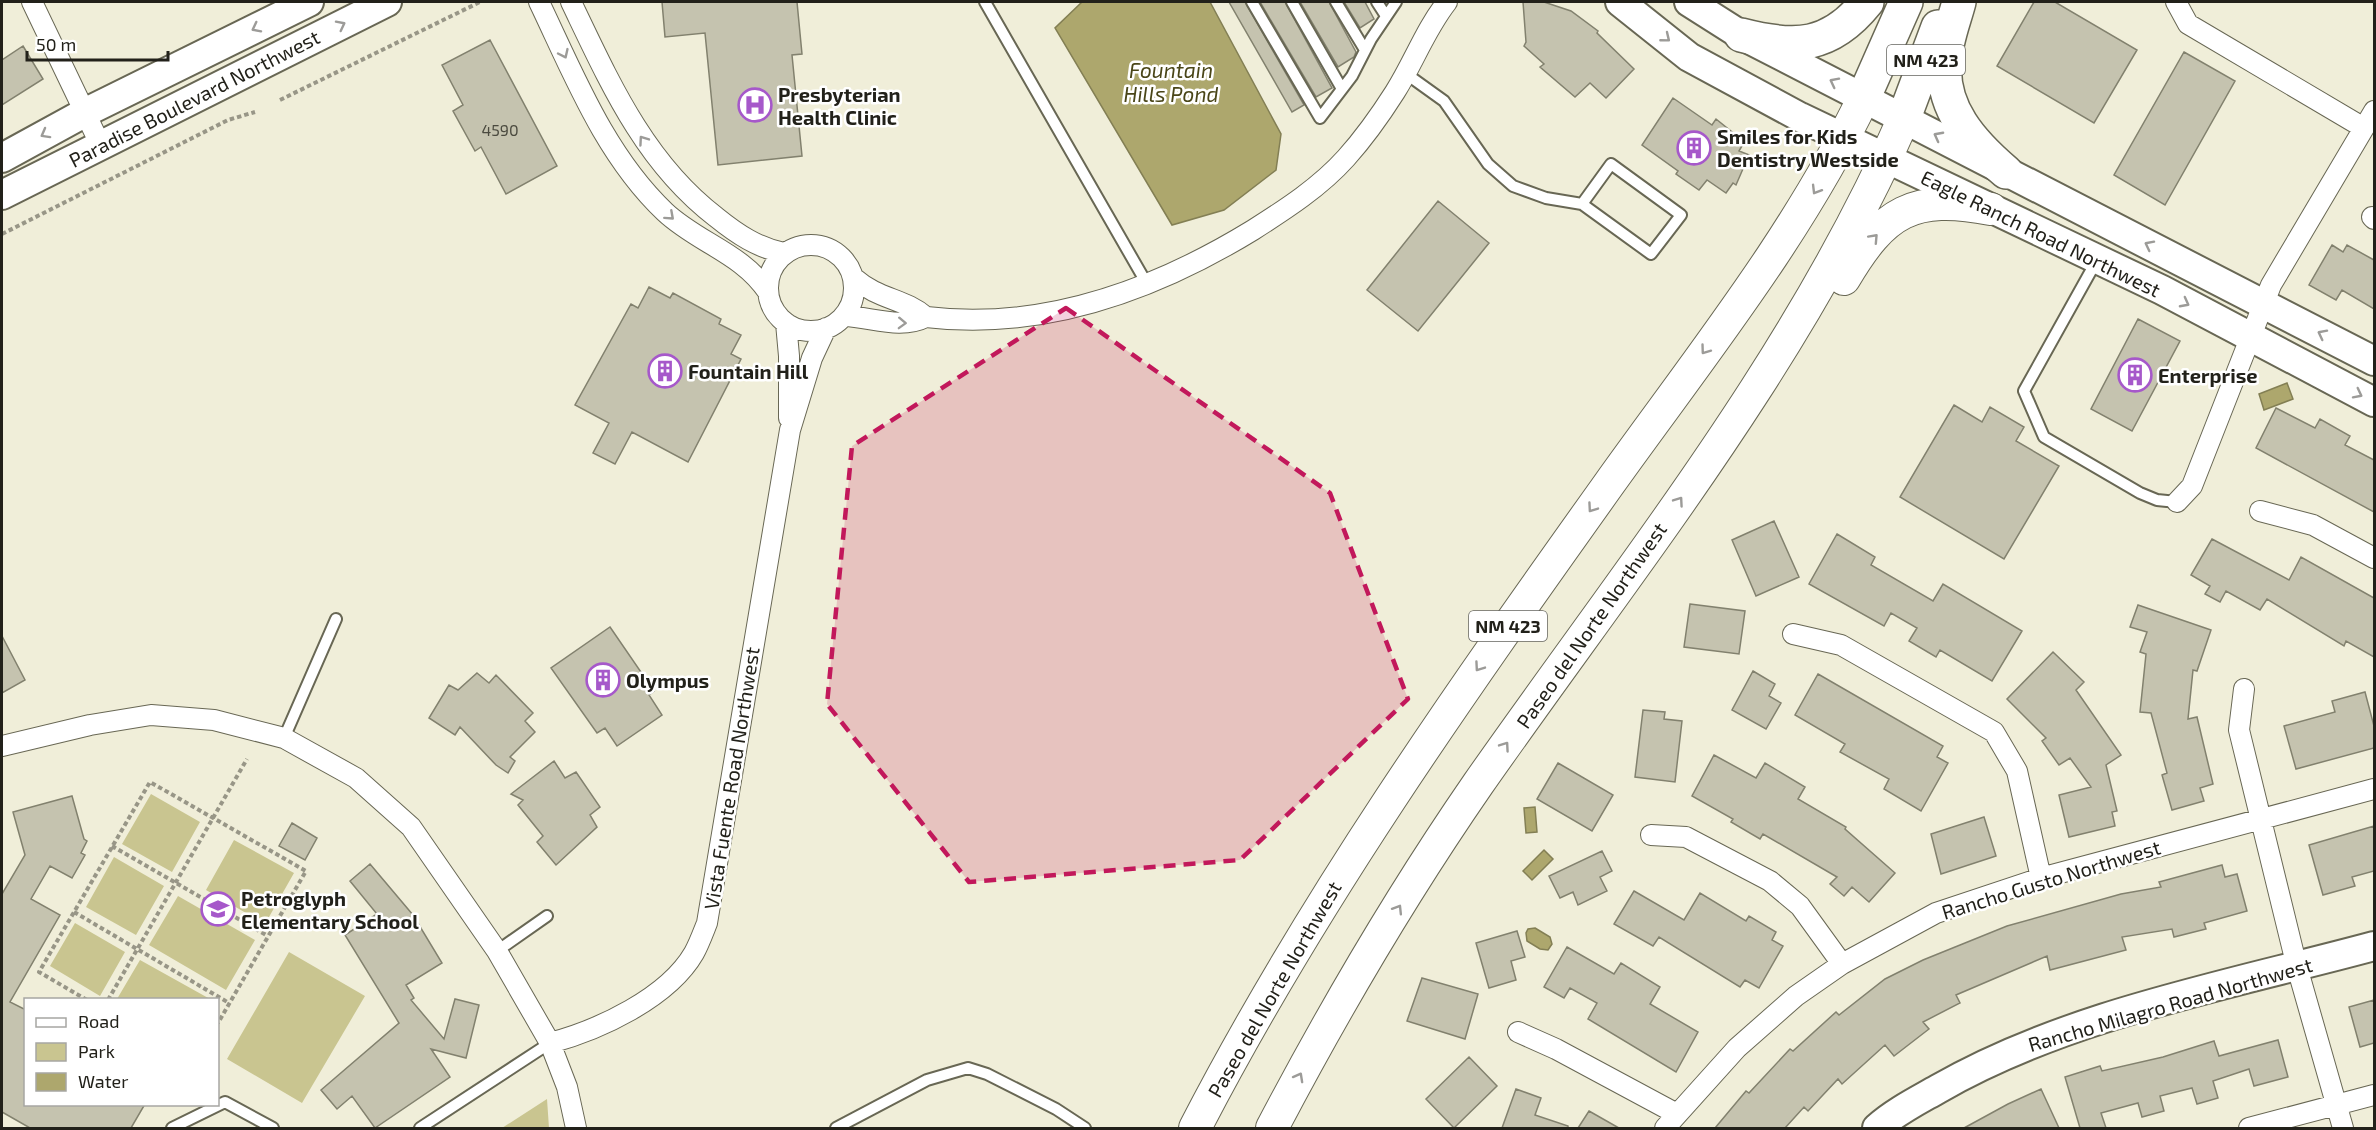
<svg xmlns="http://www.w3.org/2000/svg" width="2376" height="1130" font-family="'Exo 2',sans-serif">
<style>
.green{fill:#c9c590}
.water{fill:#ada76d;stroke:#837f54;stroke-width:1.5}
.building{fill:#c5c3af;stroke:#82816e;stroke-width:1.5}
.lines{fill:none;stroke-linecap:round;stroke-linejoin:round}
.lane-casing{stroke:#686754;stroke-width:14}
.street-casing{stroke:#686754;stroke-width:22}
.secondary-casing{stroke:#686754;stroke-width:32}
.primary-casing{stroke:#686754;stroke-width:34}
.highway-casing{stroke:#686754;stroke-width:36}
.path{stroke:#989687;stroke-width:4;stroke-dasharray:4.5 3;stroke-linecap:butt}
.lane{stroke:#fff;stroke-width:10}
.street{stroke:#fff;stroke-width:20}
.secondary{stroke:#fff;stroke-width:28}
.primary{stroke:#fff;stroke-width:32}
.highway{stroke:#fff;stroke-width:33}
.oneway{stroke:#9c9b98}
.marked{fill:#c2185b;fill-opacity:0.2;stroke:#c2185b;stroke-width:4.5;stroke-dasharray:12 8;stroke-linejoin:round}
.labels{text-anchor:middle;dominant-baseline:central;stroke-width:5;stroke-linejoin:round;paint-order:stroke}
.number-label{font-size:16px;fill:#4b4a3f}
.shield{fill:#fff;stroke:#64645f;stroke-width:1.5}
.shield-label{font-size:18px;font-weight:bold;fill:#22211a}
.poi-label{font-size:20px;font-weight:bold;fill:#22211a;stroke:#fff;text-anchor:start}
.street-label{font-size:20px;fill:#22211a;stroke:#fff}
.water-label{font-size:21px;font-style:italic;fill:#4a4618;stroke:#fff}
</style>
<rect width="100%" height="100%" fill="#f0eed9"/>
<path class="green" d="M151 794 200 822 172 872 122 844Z
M234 840 294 873 265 924 206 890Z
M114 857 164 886 136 935 86 907Z
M178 896 255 940 226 990 149 945Z
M75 923 125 952 100 996 50 966Z
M289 952 365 996 302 1103 227 1059Z
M140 960 210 999H117Z
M547 1099 549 1128H502Z"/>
<path class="water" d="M1082 2H1210L1281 134 1276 170 1224 210 1172 225 1055 28Z
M2287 383 2293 399 2264 410 2259 394Z
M1535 807 1537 832 1526 833 1524 808Z
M1544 850 1553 859 1532 880 1523 871Z
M1535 928 1550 937 1552 944 1548 950 1540 949 1527 941 1526 933 1528 929Z"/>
<path class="building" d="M662 2H797L802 54 792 55 802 156 718 165 705 33 665 37Z
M1229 2H1245L1304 105 1292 112Z
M1260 2H1285L1332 88 1316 97Z
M1300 2H1329L1356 52 1354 57 1338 67Z
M1344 2H1365L1374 19 1360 28Z
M1523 2H1544L1571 11 1598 31 1597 33 1634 69 1606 98 1590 83 1575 97 1540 67 1544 64 1524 46 1526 42Z
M2034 2H2055L2137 50 2094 123 1997 66Z
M490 40 557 166 506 194 481 147 475 151 453 111 463 105 442 65Z
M23 46 43 79 2 105V60Z
M2184 52 2235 81 2165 205 2114 175Z
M1673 98 1712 125 1716 119 1736 135 1746 139 1739 151 1749 155 1736 185 1733 183 1726 193 1707 180 1699 190 1676 174 1678 171 1642 145Z
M1438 201 1489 243 1418 331 1367 290Z
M2332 245 2343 252 2347 245 2374 260V309L2342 290 2336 300 2309 285Z
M649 287 670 298 673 293 721 319 719 324 741 335 731 354 741 359 688 462 632 432 615 464 593 453 609 423 575 405 631 304 638 308Z
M2138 319 2180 341 2132 431 2091 409Z
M1954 405 1982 422 1990 407 2024 427 2016 441 2059 466 2004 559 1900 497Z
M2276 408 2315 428 2320 419 2350 436 2345 445 2374 460V512L2256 448Z
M1774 521 1799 577 1756 596 1732 540Z
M1837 534 1875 557 1871 565 1933 601 1943 584 2022 631 1992 681 1940 650 1936 657 1909 641 1917 628 1891 613 1884 626 1809 584Z
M2212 539 2289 580 2301 557 2374 598V657L2346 641 2344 646 2267 599 2260 610 2226 591 2220 602 2205 594 2210 586 2191 575Z
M1690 604 1745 611 1739 654 1684 647Z
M2138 605 2211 630 2197 671 2193 670 2188 719 2197 717 2213 784 2200 788 2204 801 2172 810 2162 775 2167 773 2151 713 2140 712 2146 654 2140 652 2147 632 2130 627Z
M610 627 654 691 649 695 662 715 617 746 605 728 597 733 551 668Z
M2 636 25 680 2 693Z
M2053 652 2084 682 2076 690 2121 755 2106 765 2117 811 2112 812 2115 826 2069 837 2059 795 2091 787 2070 758 2059 765 2042 741 2046 738 2007 699Z
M1753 671 1775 684 1769 696 1781 703 1766 729 1732 710Z
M477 673 489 683 496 675 533 713 525 721 535 732 510 757 515 761 508 773 496 765 460 727 455 735 429 718 449 685 458 690Z
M1818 674 1943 746 1937 757 1948 763 1921 811 1884 789 1889 779 1840 752 1845 744 1795 715Z
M2365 692 2374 726V748L2296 769 2284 726 2335 712 2332 701Z
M1643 710 1665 712 1664 719 1682 721 1675 782 1635 777Z
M1714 755 1756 778 1765 763 1805 787 1798 799 1846 827 1845 829 1895 873 1869 902 1852 887 1844 896 1830 884 1837 877 1763 834 1760 839 1731 822 1733 819 1692 796Z
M554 761 565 778 576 772 600 807 590 815 597 827 556 865 537 842 543 836 518 805 523 800 511 794Z
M1558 763 1613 795 1592 831 1537 799Z
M72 796 84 839 87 841 81 853 85 855 72 878 50 866 31 899 60 915 10 1002 26 1010V1104H145L131 1128H30L2 1112V894L25 855 13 812Z
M1984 817 1996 856 1941 874 1931 834Z
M292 823 317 838 305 860 279 846Z
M2374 826V871L2352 877 2355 886 2323 895 2309 845Z
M1602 851 1612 871 1600 877 1607 891 1578 905 1573 892 1560 898 1549 876Z
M370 864 413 915 442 963 406 985 414 998 411 1000 444 1039 455 999 479 1005 466 1058 431 1049 450 1077 375 1128 352 1096 337 1109 321 1090 399 1023 345 935 377 914 350 881Z
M2222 865 2225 877 2237 874 2247 911 2204 923 2206 929 2174 937 2172 929 2122 937 2126 950 2050 970 2047 956 1956 995 1960 1003 1923 1022 1929 1029 1894 1056 1885 1045 1842 1084 1838 1079 1808 1111 1804 1107 1785 1128H1715L1746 1091 1749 1093 1790 1049 1793 1051 1836 1012 1839 1015 1885 979 1923 960 2007 926 2121 894 2161 887 2159 882Z
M1634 891 1684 920 1700 893 1746 921 1749 916 1776 932 1772 940 1783 946 1759 988 1745 980 1740 987 1659 937 1653 946 1614 924Z
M1517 931 1525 957 1511 961 1516 980 1489 988 1476 943Z
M1567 947 1614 974 1621 963 1660 987 1650 1004 1698 1032 1676 1072 1588 1019 1597 1003 1570 988 1564 998 1544 987Z
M1422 978 1478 994 1465 1039 1407 1021Z
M2374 1000V1043L2360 1047 2349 1007Z
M2278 1040 2288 1077 2254 1086 2249 1069 2213 1081 2218 1098 2197 1104 2192 1088 2160 1096 2164 1111 2142 1117 2138 1103 2101 1113 2106 1128H2080L2065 1077 2100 1066 2102 1071 2163 1057 2214 1041 2219 1056Z
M1469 1057 1497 1086 1454 1128 1426 1099Z
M1516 1089 1541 1098 1535 1115 1568 1126V1128H1502Z
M2041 1089 2059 1128H1964L2008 1104Z
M1589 1111 1619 1128H1578Z"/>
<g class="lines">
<defs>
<path id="lane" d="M985 2 1147 284
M1252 2 1320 118 1352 76 1371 39 1396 2
M1292 2 1342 89
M1336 2 1365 50
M1377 2 1386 16
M1405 73 1444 101 1488 164 1513 186 1546 198 1582 204 1651 254 1681 215 1611 164 1582 204
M2097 260 2024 391 2044 437 2140 493 2157 500 2177 502
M284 738 336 619
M497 951 547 916
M172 1128 225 1102 273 1128
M420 1128 550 1043
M836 1128 927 1080 968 1068 987 1074 1056 1109 1085 1128"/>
<path id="street" d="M32 2 100 144
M539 2C574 75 605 155 665 212 698 243 742 253 768 292
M571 2C609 81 644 162 716 217 737 234 758 248 784 253
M2176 2 2188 24 2364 128
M2372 217 2374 219
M768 288a43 43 0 1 1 86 0a43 43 0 1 1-86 0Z
M844 316C872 317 900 330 926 317 904 298 879 300 854 278
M926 317C1042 331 1155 290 1253 230 1286 209 1320 187 1346 158 1364 138 1381 114 1395 92 1414 62 1425 30 1447 2
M786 323 789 356V418
M2177 502 2192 486 2271 285 2374 111
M2260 511 2313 525 2374 558
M1793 634 1841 645 1994 732 2017 771 2041 878
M2244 689 2239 730 2297 967 2343 1128
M2 746 90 725 151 715 214 720 284 738 356 778 411 827 497 951 550 1043 567 1087 576 1128
M1651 835 1686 837 1770 881 1800 906 1842 964
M1518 1032 1556 1049 1677 1114
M550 1043C599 1030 668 998 694 953 699 944 703 933 707 923L790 430 812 358 826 328
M1665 1128 1737 1048 1796 996 1842 964 1936 913 2041 878 2374 789
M2249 1128 2374 1095"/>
<path id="secondary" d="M1620 2 1689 57 1800 117 2162 290 2374 402
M1689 2 1741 35 2374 361
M2 158 86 112 309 2
M2 195 387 2
M1877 1128C1895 1112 1917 1101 1938 1089 2068 1014 2230 985 2374 946"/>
<path id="primary" d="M1844 279C1884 211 1913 194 1991 209
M1195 1128C1313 900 1460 693 1609 484 1699 358 1797 237 1864 97
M1272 1128C1334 1010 1402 894 1478 784 1629 568 1798 361 1904 118"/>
<path id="highway" d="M1959 2C1954 21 1946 40 1945 60 1940 108 1972 143 2006 172
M1741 35C1795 49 1830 48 1867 2
M1864 97 1906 2
M1904 118 1938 27"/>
</defs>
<use href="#lane" class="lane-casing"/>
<use href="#street" class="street-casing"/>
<use href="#secondary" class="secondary-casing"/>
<use href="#primary" class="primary-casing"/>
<use href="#highway" class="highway-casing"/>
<path class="path" d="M280 100 480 2
M2 234 228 120 255 112
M112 846 268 936
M74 912 229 1003
M87 1000 39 972 150 782 306 871 218 1023
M108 1000 247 759"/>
<use href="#lane" class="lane"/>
<use href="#street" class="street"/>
<use href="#secondary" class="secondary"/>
<use href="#primary" class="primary"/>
<use href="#highway" class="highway"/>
</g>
<defs><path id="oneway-chevron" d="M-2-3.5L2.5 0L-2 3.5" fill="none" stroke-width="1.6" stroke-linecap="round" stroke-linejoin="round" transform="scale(1.5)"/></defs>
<g class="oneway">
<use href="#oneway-chevron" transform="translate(341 25) rotate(-27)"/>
<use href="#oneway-chevron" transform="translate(256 28) rotate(153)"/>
<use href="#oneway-chevron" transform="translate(1666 38) rotate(39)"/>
<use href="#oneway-chevron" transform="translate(564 54) rotate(65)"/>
<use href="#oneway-chevron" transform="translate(1834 82) rotate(-153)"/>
<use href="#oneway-chevron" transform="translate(45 134) rotate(151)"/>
<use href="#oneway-chevron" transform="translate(1938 136) rotate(-152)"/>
<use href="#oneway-chevron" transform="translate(643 140) rotate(-125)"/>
<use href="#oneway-chevron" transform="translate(1816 190) rotate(121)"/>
<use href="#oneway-chevron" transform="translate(670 216) rotate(42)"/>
<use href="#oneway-chevron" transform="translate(1874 238) rotate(-47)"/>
<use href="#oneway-chevron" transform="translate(2149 245) rotate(-153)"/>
<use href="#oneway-chevron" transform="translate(2185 303) rotate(28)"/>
<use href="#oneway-chevron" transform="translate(902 323) rotate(2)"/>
<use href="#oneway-chevron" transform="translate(2322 334) rotate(-153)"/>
<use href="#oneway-chevron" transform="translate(1705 350) rotate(126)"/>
<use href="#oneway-chevron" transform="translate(2358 394) rotate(27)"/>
<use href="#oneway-chevron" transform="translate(1679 501) rotate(-55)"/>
<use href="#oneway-chevron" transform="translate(1592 508) rotate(125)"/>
<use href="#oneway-chevron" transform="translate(1479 667) rotate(125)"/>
<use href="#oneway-chevron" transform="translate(1505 746) rotate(-55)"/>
<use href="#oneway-chevron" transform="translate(1398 909) rotate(-58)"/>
<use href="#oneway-chevron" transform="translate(1299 1077) rotate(-61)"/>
</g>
<path class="marked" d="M1066 308 1330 493 1408 699 1240 860 969 882 827 704 852 446Z"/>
<defs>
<symbol id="hospital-ring" viewBox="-11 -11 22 22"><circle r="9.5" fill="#fff" stroke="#a658ca" stroke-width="1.5"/><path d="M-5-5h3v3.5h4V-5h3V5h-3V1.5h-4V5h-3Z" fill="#a658ca"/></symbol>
<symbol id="building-ring" viewBox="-11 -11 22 22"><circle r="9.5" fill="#fff" stroke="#a658ca" stroke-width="1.5"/><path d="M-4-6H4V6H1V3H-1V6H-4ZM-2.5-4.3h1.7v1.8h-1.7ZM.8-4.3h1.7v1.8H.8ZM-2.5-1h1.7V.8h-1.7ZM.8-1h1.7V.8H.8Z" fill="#a658ca"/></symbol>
<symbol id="school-ring" viewBox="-11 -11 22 22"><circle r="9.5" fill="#fff" stroke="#a658ca" stroke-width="1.5"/><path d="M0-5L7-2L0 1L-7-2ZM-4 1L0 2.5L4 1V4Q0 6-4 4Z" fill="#a658ca"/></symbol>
</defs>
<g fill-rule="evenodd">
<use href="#hospital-ring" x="736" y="86" width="38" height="38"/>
<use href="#building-ring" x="1675" y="129" width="38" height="38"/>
<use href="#building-ring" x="646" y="352" width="38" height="38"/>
<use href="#building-ring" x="2116" y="356" width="38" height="38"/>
<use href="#building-ring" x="584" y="661" width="38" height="38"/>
<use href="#school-ring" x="199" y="890" width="38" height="38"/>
</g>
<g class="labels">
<g class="number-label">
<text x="500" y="129">4590</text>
</g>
<g class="shield">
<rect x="1887" y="45" width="78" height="30" rx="4.5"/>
<rect x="1469" y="611" width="78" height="30" rx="4.5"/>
</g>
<g class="shield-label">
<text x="1926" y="60">NM 423</text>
<text x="1508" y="626">NM 423</text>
</g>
<g class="poi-label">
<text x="778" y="94">Presbyterian<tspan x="778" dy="23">Health Clinic</tspan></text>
<text x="1717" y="136">Smiles for Kids<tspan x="1717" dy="23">Dentistry Westside</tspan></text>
<text x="688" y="371">Fountain Hill</text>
<text x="2158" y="375">Enterprise</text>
<text x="626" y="680">Olympus</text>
<text x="241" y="898">Petroglyph<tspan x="241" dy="23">Elementary School</tspan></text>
</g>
<g class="street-label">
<text transform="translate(194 98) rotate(-27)">Paradise Boulevard Northwest</text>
<text transform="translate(2041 233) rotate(26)">Eagle Ranch Road Northwest</text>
<text transform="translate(1591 625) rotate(-55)">Paseo del Norte Northwest</text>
<text transform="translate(731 778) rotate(-81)">Vista Fuente Road Northwest</text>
<text transform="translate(2051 879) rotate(-17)">Rancho Gusto Northwest</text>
<text transform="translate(1274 989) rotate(-60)">Paseo del Norte Northwest</text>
<text transform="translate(2170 1004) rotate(-16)">Rancho Milagro Road Northwest</text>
</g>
<g class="water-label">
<text x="1171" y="69">Fountain<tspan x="1171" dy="24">Hills Pond</tspan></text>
</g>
</g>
<rect width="2376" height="1130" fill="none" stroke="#22211a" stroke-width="6"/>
<rect x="24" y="998" width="195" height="108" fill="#ffffff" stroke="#a7a6a3" stroke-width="1.5"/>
<rect x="36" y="1018" width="30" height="9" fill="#ffffff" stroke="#a7a6a3" stroke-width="1.5"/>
<text x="78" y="1028" font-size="18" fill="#22211a">Road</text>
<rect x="36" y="1043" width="30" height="18" fill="#c9c590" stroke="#a7a6a3" stroke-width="1.5"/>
<text x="78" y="1058" font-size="18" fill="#22211a">Park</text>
<rect x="36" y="1073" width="30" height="18" fill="#ada76d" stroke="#a7a6a3" stroke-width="1.5"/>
<text x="78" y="1088" font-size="18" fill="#22211a">Water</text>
<path d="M27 51v9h141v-9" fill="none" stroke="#22211a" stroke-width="3"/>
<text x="36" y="51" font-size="18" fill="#22211a" stroke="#ffffff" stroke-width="4.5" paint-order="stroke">50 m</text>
</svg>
